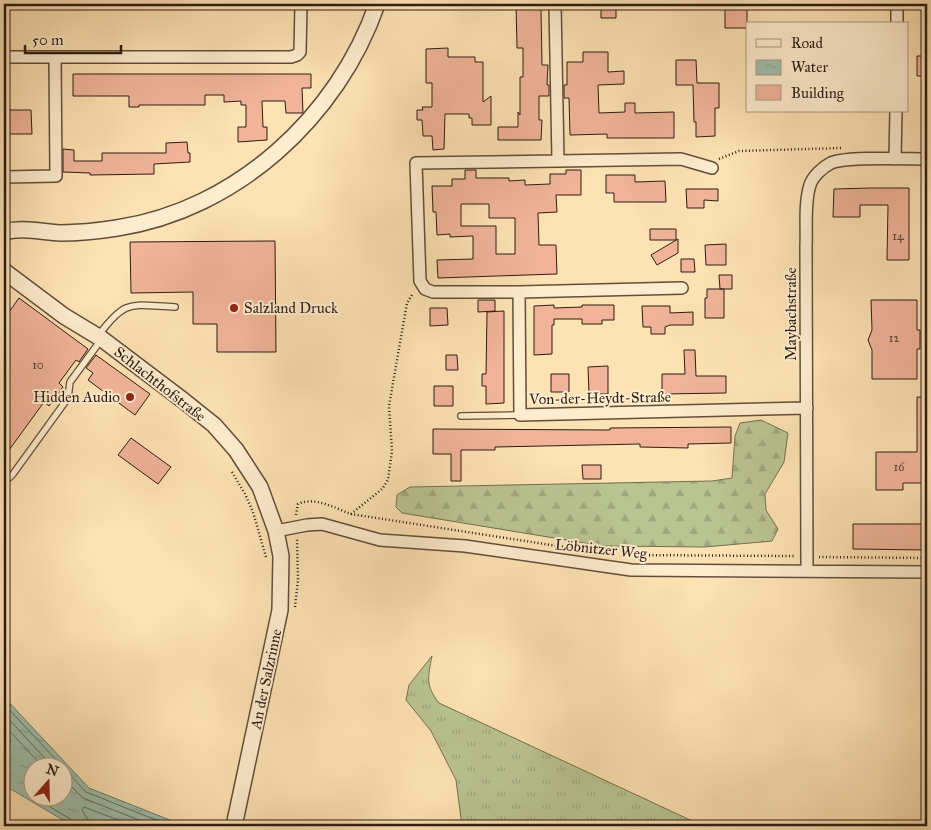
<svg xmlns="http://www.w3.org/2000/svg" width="931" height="830" font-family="'IM FELL Great Primer',serif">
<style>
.grass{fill:url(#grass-tufts);stroke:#747052}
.forest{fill:url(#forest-firs);stroke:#747052}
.water{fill:url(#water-ripples);stroke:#727d6e;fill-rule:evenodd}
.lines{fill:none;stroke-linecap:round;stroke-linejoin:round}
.shore{stroke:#666d5e;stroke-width:1}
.building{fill:#f1b499;stroke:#2e1c12;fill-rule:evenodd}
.service-casing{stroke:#624e3a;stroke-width:8}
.minor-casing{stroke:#624e3a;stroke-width:14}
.tertiary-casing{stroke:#624e3a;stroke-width:18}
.path{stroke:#2e1c12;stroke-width:2.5;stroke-dasharray:1 2.5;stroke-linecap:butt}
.service{stroke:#feecce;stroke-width:5.5}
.minor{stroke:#feecce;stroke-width:11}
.tertiary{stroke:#feecce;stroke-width:15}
.poi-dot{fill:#8f2418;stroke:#feecce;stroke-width:2}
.labels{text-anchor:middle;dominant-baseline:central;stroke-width:4;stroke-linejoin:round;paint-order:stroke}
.number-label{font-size:12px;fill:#5f4234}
.poi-label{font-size:15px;fill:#2e1c12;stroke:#feecce;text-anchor:start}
.street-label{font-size:15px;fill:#2e1c12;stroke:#feecce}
</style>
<defs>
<pattern id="grass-tufts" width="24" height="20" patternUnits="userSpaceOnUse" patternTransform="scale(1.25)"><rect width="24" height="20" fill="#b9c491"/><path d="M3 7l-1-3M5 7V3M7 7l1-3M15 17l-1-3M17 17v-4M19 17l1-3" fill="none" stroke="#9fa87c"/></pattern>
<pattern id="forest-firs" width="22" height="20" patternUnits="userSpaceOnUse" patternTransform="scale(1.25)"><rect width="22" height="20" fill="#b9c491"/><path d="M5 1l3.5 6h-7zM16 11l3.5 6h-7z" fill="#9fa87c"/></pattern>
<pattern id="water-ripples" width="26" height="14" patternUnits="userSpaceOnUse" patternTransform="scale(1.25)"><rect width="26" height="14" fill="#9fbeab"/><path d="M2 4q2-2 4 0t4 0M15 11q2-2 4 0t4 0" fill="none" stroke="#89a392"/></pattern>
</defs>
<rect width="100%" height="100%" fill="#fde2b3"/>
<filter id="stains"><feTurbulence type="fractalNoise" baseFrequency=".004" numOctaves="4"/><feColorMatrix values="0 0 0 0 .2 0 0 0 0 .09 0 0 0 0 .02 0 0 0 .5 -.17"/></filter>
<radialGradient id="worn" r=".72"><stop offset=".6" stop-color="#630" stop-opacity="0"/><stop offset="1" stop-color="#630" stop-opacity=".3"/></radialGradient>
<path class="grass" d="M432 656C428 677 425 685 439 703L703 826H462L456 780 431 731 406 700 409 685Z"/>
<path class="forest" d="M761 420 788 433 784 462 765 494 766 510 778 529 772 541 705 547 603 546 402 513 396 507 397 495 410 487 712 481 732 478 735 436 740 423Z"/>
<path class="water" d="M4 697 89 788 185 826H73L4 785ZM32 768H62V798H32Z"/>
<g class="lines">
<path class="shore" d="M4 704 86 792 171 826
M4 714 54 768
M4 725 44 768
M62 777 83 798 154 826
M35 798 72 820 74 826
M88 826 87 818 82 810 84 807 134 826"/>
</g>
<path class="building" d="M516 4H536L535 9H541L542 65H548L547 85H549V96H539V120H542L541 140H498V127H518V112L520 115V77H523V48H517Z
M601 4H616V18H601Z
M725 4H747V28H725Z
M448 48V57H475V62H483V102L491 96V125H472V118H469V114H445L444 149 433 150 432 136H423L422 120H417V110H423L422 107H432V83H426V49Z
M583 52H608V72L624 71V84L598 85 599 113 625 112V103H635V113L674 112V138H607V134L570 135 569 98H564V85H567V62H583Z
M917 56H927V76H917Z
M676 60H696L697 83H719V108H715V136L696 137V122H694L693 85H676Z
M73 74H311V88H302L303 113H286L285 101H262L263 127H267V140L238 142V127H246V105H241V101L224 102V95H205V105H139V107H129V96H73Z
M4 110H31L32 134H4Z
M187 142 188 153H190V162L154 164V174L90 175V173L63 172V149L74 150V161H102V153H166V143Z
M465 170H476V178H509V181L525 180V185L550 184V174H566V170H581V195H556L557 212 538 213 539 245H556L557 274 438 278 437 260 473 259V236L450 237V234L437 235 436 212H433L432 186H452V179H465ZM461 204H489V218H515V254H496V226H461Z
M606 175H635V182L665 181 666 202H614V193H606Z
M871 188H909V260H887L888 205H860V217H833L834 189Z
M686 189H718V201L704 200V208H687Z
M650 229H676V240H650Z
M678 239V253L657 265 651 255Z
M275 241 276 352H217V324H193V292L131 293 130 242Z
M726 244V265H706L705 245Z
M681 259H694L695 272H681Z
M719 275H732V289H720Z
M707 289H724V318H705V298H707Z
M19 298 88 349 79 362 76 360 59 383 63 387 49 406 44 402 4 457V319Z
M478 300H495V311L478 312Z
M871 300H917V330H920V349H917V379H872V350L868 340 872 330Z
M554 305V308L582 307V305H614V320H602V324H582V319H554V325H552V354L534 355V306Z
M642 306H670V313L693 312V325H670L665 327V334H651V327H643Z
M430 308H447L448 325 430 326Z
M504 311V403L486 404V386H482V374H486L487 312Z
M684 350H695L696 376H726V393L662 394V374H685Z
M96 355 150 394 135 415 88 380 93 373 86 368Z
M446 355H457L458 370H446Z
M608 366V394H589L588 367Z
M551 374H569V392H551Z
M434 386H453V406H434Z
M917 397H927V483H903V490H876V452H917Z
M731 427V443L688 444V448L640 447V444L495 447V450H461V481H451V454H433V429L610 430V428Z
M131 438 171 467 158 484 118 455Z
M582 465H601V479H583Z
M853 524H927V550L853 549Z"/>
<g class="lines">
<defs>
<path id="service" d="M98 336C126 298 131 305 175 307
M461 416 520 415
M4 477 9 478 13 474 68 398 70 382 101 340"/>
<path id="minor" d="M555 4 558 161 416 163 420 281 425 289 433 292H519L520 415 807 408
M897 24V4
M4 57H291L297 55 300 52 301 4
M895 159 896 111
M558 161 681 159 712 168
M4 177 56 176 55 57
M519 292 682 288
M276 531 307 525 322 524 380 540 465 546 631 570 927 572
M807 571 806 247C807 227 804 204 810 185 813 176 823 167 831 163 847 156 907 159 927 159"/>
<path id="tertiary" d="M4 232C22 227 42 232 60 233 79 233 98 231 117 228 236 210 338 117 377 4
M4 271 64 316 102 339 184 401 214 425 236 450 260 487 276 531 281 556 280 610 234 826"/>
</defs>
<use href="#service" class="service-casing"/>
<use href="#minor" class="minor-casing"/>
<use href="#tertiary" class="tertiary-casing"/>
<path class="path" d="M719 159 739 151 841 148
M232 472 245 494 253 512 266 557
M351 514 382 489 388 480 392 451 389 406 407 303 413 293
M296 515 298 504C314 496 335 508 351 514L596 552
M621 555 796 556
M819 557 927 558
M295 607 298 580 297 538"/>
<use href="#service" class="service"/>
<use href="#minor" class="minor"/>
<use href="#tertiary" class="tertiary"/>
</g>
<g class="poi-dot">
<circle cx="234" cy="308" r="5"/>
<circle cx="130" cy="397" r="5"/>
</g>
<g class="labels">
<g class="number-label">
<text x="898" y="236">14</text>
<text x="894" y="338">12</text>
<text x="38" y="365">10</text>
<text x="899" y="467">16</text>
</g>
<g class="poi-label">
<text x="244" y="308">Salzland Druck</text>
<text x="120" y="397" text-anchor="end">Hidden Audio</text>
</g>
<g class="street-label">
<text transform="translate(791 314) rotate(-90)">Maybachstraße</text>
<text transform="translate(160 384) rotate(38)">Schlachthofstraße</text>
<text transform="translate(600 398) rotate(-1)">Von-der-Heydt-Straße</text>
<text transform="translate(601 549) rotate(6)">Löbnitzer Weg</text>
<text transform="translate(266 679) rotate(-78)">An der Salzrinne</text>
</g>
</g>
<rect width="931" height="830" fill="none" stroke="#fde2b3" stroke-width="20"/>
<rect x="5" y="5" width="921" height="820" fill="none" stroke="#2e1c12" stroke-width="2.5"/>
<rect x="10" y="10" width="911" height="810" fill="none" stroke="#2e1c12"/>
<rect x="746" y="22" width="162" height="90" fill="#feecce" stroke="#ab9983"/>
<rect x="756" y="39" width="25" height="8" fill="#feecce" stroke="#ab9983"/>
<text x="791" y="48" font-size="15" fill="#2e1c12">Road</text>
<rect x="756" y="60" width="25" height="15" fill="url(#water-ripples)" stroke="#ab9983"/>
<text x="791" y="72" font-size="15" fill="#2e1c12">Water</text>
<rect x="756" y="85" width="25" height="15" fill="#f1b499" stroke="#ab9983"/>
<text x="791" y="98" font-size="15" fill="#2e1c12">Building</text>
<g transform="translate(48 782) rotate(20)"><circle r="24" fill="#feecce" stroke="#ab9983"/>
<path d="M0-4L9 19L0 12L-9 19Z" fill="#8f2418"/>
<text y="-8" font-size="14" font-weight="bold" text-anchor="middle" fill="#2e1c12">N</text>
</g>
<path d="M25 45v8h96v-8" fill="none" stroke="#2e1c12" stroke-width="2.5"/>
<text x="32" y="45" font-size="15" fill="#2e1c12" stroke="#feecce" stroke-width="4" paint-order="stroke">50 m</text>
<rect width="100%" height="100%" filter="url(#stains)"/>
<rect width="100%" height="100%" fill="url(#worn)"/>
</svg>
